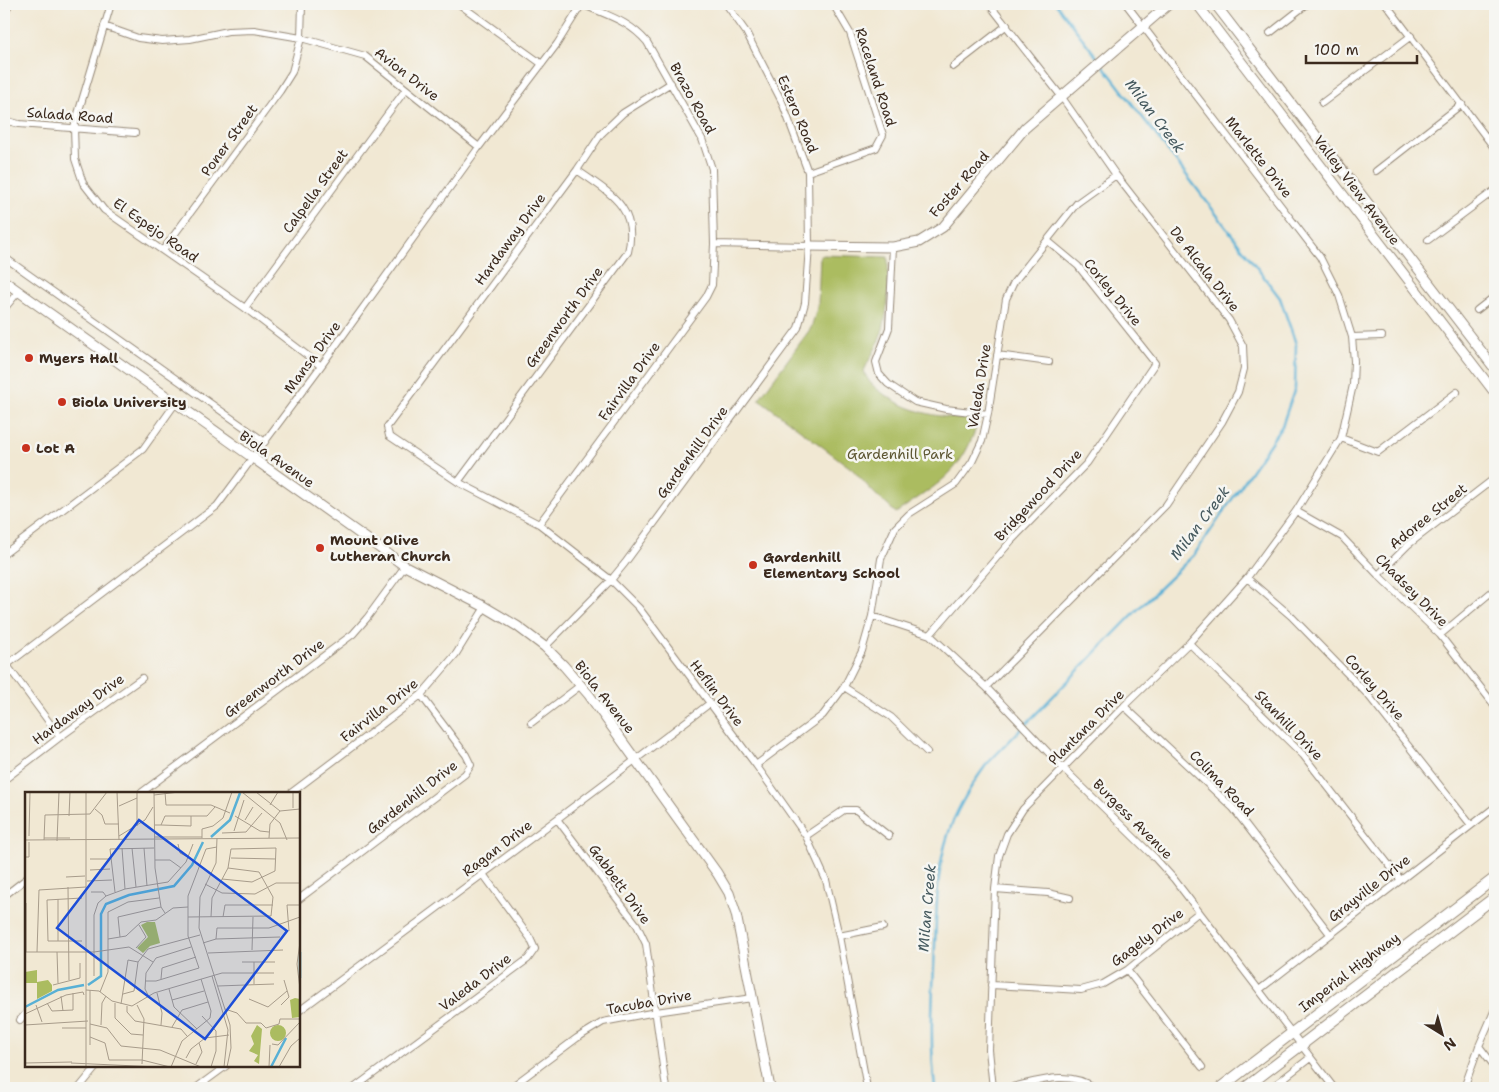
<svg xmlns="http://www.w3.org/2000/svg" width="1499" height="1092" font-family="'Shantell Sans',sans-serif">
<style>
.green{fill:#abbc60;stroke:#73733f}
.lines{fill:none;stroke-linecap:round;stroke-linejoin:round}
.stream{stroke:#58b0d5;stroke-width:2.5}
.street-casing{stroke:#968978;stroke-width:8}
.secondary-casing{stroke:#968978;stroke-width:11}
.primary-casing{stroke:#968978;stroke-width:12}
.street{stroke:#fff;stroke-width:6}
.secondary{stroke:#fff;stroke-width:9}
.primary{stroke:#fff;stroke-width:10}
.poi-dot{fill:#c8321e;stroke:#f6f6f2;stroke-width:2}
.labels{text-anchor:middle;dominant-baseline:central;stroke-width:5;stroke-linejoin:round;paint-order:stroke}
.street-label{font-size:14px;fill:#3b2a1e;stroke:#f6f6f2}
.poi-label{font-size:14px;font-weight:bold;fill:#3b2a1e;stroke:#f6f6f2;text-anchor:start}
.park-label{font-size:14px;fill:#5d5632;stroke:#f6f6f2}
.water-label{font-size:15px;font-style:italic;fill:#45595e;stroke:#f6f6f2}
.inset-river{fill:none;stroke:#58b0d5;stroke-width:2.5}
.inset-road{fill:none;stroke:#a89c8b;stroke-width:1}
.view{fill:#1d4ed8;fill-opacity:0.15;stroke:#1d4ed8;stroke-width:2.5}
.inset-edge{fill:none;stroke:#3b2a1e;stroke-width:2.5}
</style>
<rect width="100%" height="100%" fill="#f6f6f2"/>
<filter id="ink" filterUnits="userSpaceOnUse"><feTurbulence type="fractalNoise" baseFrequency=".02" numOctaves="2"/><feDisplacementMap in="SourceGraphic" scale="10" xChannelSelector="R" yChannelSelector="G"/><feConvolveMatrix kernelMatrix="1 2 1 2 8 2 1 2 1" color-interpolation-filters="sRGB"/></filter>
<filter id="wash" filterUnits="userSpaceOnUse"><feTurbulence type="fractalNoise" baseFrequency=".0096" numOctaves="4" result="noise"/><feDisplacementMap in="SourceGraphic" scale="20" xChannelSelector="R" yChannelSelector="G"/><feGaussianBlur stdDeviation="1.12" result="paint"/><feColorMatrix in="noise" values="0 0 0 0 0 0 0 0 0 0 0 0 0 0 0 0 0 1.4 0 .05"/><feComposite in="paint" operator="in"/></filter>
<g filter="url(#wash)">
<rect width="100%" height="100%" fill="#f1e8d3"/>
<path class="green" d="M820 255 888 257C888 286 890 315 878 343 874 352 868 361 864 371 868 383 876 389 887 396 913 414 942 417 973 420 978 426 975 431 972 438 956 478 929 489 896 513L874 493 852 469 759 399 811 328 818 305Z"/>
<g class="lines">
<path class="stream" d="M1056 4 1099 60
M935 1088C929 1040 933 992 935 944 937 907 936 870 948 835 956 809 970 787 986 765L1143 604 1194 555 1282 426 1295 388 1296 344 1280 298 1102 64"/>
</g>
</g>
<g filter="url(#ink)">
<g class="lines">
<defs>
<path id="street" d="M111 4 74 127 75 159 83 183 104 210 245 308 321 366
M459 4 542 64
M1386 4 1495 149
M4 15 9 4
M104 26 138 38 162 41 190 39 228 31 254 30 301 38 365 56 479 147
M1270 33 1307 4
M953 67 1007 25
M671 83 623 113 601 134 577 170 387 427 389 436 458 482 539 524 611 580 639 608 756 765 806 836 826 880 839 936 867 1088
M1322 103 1411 36
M4 120 19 124 135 133
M1376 171 1462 104
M808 172 876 148 883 135 850 33 833 4
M1428 240 1495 190
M714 244 809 246
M893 247 889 328 876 362 879 374 888 384 915 402 946 409 988 414
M163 250 280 91 292 72 301 38 302 4
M4 257 265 442
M245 308 406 89
M4 309 18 292
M1477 310 1495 296
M1352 337 1382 336
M997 355 1049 362
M1341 438 1378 452 1457 392
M458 482 628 252C639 207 609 193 577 170
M1296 511 1342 537 1378 575 1440 635 1495 706
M539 524 706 297 712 285 714 244 712 169 702 139 647 42C628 20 608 16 582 4
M4 554 143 449 175 404
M1378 575 1409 544 1495 478
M1247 578 1291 616 1368 695 1471 825
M872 616 930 635 986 687 1063 768 1155 858 1174 879 1334 1088
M930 635 1011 541 1087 463 1155 363 1078 266 1048 241
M1440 635 1495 589
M1189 643 1303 755 1400 879
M545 647 611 580 625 563 798 328 805 303 809 246 808 172 782 102 746 32 726 4
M4 661 60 737
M4 667 217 506 321 366 479 147 557 44 582 4
M844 687 891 717 927 752
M986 687 1166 505 1222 422 1238 392 1244 369 1243 346 1229 320 1116 175 1061 96 989 4
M1124 706 1233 808 1330 934
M531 723 581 685
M756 765 823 715 844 687 862 651 872 616 881 559 895 528 909 514 956 484 972 462 982 441 988 414 1006 299 1014 282 1077 203 1116 175
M4 780 60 737 142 678
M141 793 353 634 367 618 405 566
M291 793 421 695 456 654 485 607
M557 819 637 925 646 944 666 1088
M806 836 844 810H856L889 836
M995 889 1048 893 1070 898
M4 896 26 879
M299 899 465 774 471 765 466 755 421 695
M839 936 883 927
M1127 970 1202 1067
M991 985 1081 990 1103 984 1127 970 1199 912
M1259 990 1495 807
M299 1011 557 819 709 704
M20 1020 26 1013
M1479 1046 1495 1067
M79 1088 97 1066
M196 1088 226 1066
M354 1088 528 959 535 949 530 938 483 874
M510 1088 577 1038 603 1022 656 1012 752 998
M993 1088 989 1050 995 889 999 856 1007 834 1023 809 1124 706 1189 643 1247 578 1296 511 1341 438 1353 385 1354 361 1352 337 1339 295 1320 257 1126 4
M1008 1088C1036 1082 1069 1069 1094 1088
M1271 1088 1310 1058
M1464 1088 1479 1046 1495 1009"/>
<path id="secondary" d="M1197 4 1495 393
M1215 4 1495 369
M809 246 893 247 919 242 943 227 1025 128 1169 4
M4 281 405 566 485 607 517 626 545 647 564 666 589 695 717 873 729 893 736 914 770 1088"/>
<path id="primary" d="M1220 1088 1495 878
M1245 1088 1495 897"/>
</defs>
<use href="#street" class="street-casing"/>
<use href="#secondary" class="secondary-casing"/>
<use href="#primary" class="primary-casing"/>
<use href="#street" class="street"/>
<use href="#secondary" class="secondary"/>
<use href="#primary" class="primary"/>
</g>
</g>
<g class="poi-dot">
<circle cx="29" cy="358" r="5"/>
<circle cx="62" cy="402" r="5"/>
<circle cx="26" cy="448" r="5"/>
<circle cx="320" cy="548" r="5"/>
<circle cx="753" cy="565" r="5"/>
</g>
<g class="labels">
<g class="street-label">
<text transform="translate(407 74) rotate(38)">Avion Drive</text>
<text transform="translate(876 77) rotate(72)">Raceland Road</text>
<text transform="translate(693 98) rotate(61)">Brazo Road</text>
<text transform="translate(798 114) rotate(67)">Estero Road</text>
<text transform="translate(70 115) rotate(4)">Salada Road</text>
<text transform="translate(229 140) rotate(-54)">Poner Street</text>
<text transform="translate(1259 157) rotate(52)">Marlette Drive</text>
<text transform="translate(959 184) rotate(-49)">Foster Road</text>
<text transform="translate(1357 190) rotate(53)">Valley View Avenue</text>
<text transform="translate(315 191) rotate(-54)">Calpella Street</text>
<text transform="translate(156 230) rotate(35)">El Espejo Road</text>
<text transform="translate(510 239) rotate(-54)">Hardaway Drive</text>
<text transform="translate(1205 269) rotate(52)">De Alcala Drive</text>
<text transform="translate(1113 292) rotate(51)">Corley Drive</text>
<text transform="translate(564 317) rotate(-54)">Greenworth Drive</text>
<text transform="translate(312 357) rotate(-54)">Mansa Drive</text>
<text transform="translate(629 381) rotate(-54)">Fairvilla Drive</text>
<text transform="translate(979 386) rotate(-81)">Valeda Drive</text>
<text transform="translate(692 452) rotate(-54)">Gardenhill Drive</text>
<text transform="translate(277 459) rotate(35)">Biola Avenue</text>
<text transform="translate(1038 495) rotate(-47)">Bridgewood Drive</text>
<text transform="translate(1428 516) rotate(-39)">Adoree Street</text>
<text transform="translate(1412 590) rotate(45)">Chadsey Drive</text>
<text transform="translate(274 678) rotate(-37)">Greenworth Drive</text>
<text transform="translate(1375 687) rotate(49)">Corley Drive</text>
<text transform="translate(717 693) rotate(53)">Heflin Drive</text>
<text transform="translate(605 697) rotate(52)">Biola Avenue</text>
<text transform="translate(78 709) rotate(-36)">Hardaway Drive</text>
<text transform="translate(379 710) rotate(-38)">Fairvilla Drive</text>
<text transform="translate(1289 725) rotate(46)">Stanhill Drive</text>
<text transform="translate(1086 727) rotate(-45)">Plantana Drive</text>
<text transform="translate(1222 783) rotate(46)">Colima Road</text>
<text transform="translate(412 797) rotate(-38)">Gardenhill Drive</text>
<text transform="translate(1133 819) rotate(45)">Burgess Avenue</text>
<text transform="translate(497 848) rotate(-37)">Ragan Drive</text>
<text transform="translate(620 884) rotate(54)">Gabbett Drive</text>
<text transform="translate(1369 888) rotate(-38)">Grayville Drive</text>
<text transform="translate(1147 937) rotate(-37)">Gagely Drive</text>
<text transform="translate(1349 972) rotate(-37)">Imperial Highway</text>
<text transform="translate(475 982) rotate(-37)">Valeda Drive</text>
<text transform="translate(649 1002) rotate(-10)">Tacuba Drive</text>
</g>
<g class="poi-label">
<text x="39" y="358">Myers Hall</text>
<text x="72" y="402">Biola University</text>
<text x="36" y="448">Lot A</text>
<text x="330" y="540">Mount Olive<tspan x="330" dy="16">Lutheran Church</tspan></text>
<text x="763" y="557">Gardenhill<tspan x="763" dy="16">Elementary School</tspan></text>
</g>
<g class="park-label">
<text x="900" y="454">Gardenhill Park</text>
</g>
<g class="water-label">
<text transform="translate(1155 116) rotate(53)">Milan Creek</text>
<text transform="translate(1200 523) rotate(-53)">Milan Creek</text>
<text transform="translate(927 908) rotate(-85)">Milan Creek</text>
</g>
</g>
<g transform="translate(25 792)">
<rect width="275" height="275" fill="#f1e8d3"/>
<path d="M122 130H130L135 151 125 154 118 161 112 156 123 145 116 133ZM12 178V190L23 188 27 193V199L12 207V191H0V180ZM270 206 275 207V209H266H275V225L267 226 265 208ZM245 241a8 8 0 1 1 16 0a8 8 0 1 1-16 0ZM232 233 237 237 234 272 229 269 233 263 224 259 229 252 226 244Z" fill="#abbc60"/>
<path class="inset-river" d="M186 45 205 28 215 1M275 186V160M63 193 76 184V122L81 112 104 103 149 94 167 73 178 50M0 215 33 198 59 193M246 275 261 246"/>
<path class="inset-road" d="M61 0V275M92 0 94 48M112 0V34M129 0 130 76 136 115 140 121M140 0 141 13H186L205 21M217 0 255 31 262 48M231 0 255 19M268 0V16M129 3 154 0M245 13 253 0M94 14 112 6M70 17 77 23 80 32H94M44 24 45 0M210 24 235 39 244 40M220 28 228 15M130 33H136L140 24H182L190 15M136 33 166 34V24M209 39 219 8M197 41 221 40 237 21M4 44 5 0M94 44 120 28 128 15M130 45H177M19 46H45M177 46V37L188 34 198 26 207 0M192 46 191 71 175 105 174 136 205 233 206 256 202 275M244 46 245 32 255 19 275 17M0 48 275 46M19 48 20 23 65 22 82 0M32 49 34 0M153 52 155 61 163 65M97 56 100 97M107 56 111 95M119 56 122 94M0 65H4V50M206 66 251 67M65 67H85M130 68H145L156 76M65 78 85 77M41 85 60 84M62 89 87 88M180 92 197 101 230 102 251 91H275M43 95 44 188M14 98 61 95M0 99V76M66 100H78L81 104M90 100 85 57 129 56M33 107V149M1 111V160M163 125 246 124 248 105 234 80 203 76M186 125 187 106 203 76 206 57 251 56 250 79 227 90 197 87M198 125 200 113H248M264 139 262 113H275M95 145 93 125 136 115M83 147 101 144 116 130 131 128 148 116 163 115M191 147 192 136H244L275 125M57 149H23L22 108 57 106M275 150 272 172 275 197M178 151 191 147 255 145M111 156 121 145 114 133M227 158 228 125M0 160H69L104 155 128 170M12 160 14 98M32 160 33 191M183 161 258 158M217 170H250M69 184V123L73 111 81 104 100 97 143 90 161 70 168 52M187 184 203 238 199 275M136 187 137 176 171 165M120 189H131L174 176 163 144V104L181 57 192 55M229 192V170M28 193 55 186V171M193 194 249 192M144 197 149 215 172 237M61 198 74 199 87 209 107 214 129 201 197 181H249M65 198V253M75 200 83 180V120L103 110 134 106M132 201 137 221 136 233M98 202 109 199 113 170 123 157 175 143M123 203 120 197 121 181 131 166 166 155M36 204 38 219M224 207 243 215 262 199M147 208 179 199M22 211 27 219 48 218V201M90 211V226L106 242 118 243M96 212 103 168 113 170M11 213 17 230M112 213 119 227 117 272M256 213 264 205 259 188M102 214V220L110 229 156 237 162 244M200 217 212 221 221 231H236L241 236 254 232 255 227H275M0 222 41 203 58 200 59 203M177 224 191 239V259L186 275M65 232 82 236 96 254 135 258 176 275M0 233 63 229M76 233 77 211 81 204M147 235 157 218 183 210M37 236H61M65 245 80 251 84 268M247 252 253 253 275 230M161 266 166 257 180 246 204 243M84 268H117L145 275M0 271 47 270M46 271 133 275M171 272 177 260 174 251M146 275 157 249 185 226 186 219 176 187M244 275 245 253M254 275 266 254 275 246"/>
<path class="view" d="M114 28 262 139 180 247 32 136Z"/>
<rect width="275" height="275" class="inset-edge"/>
</g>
<rect width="1499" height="1092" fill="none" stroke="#f6f6f2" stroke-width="20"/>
<g transform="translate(1442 1034) rotate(143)" stroke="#f6f6f2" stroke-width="4" paint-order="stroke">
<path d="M0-4L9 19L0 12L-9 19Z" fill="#3b2a1e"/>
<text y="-8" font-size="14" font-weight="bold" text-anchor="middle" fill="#3b2a1e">N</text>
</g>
<path d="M1306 55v8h111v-8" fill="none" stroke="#3b2a1e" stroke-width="2.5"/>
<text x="1314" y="55" font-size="15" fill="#3b2a1e" stroke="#f6f6f2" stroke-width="4" paint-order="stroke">100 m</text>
</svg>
